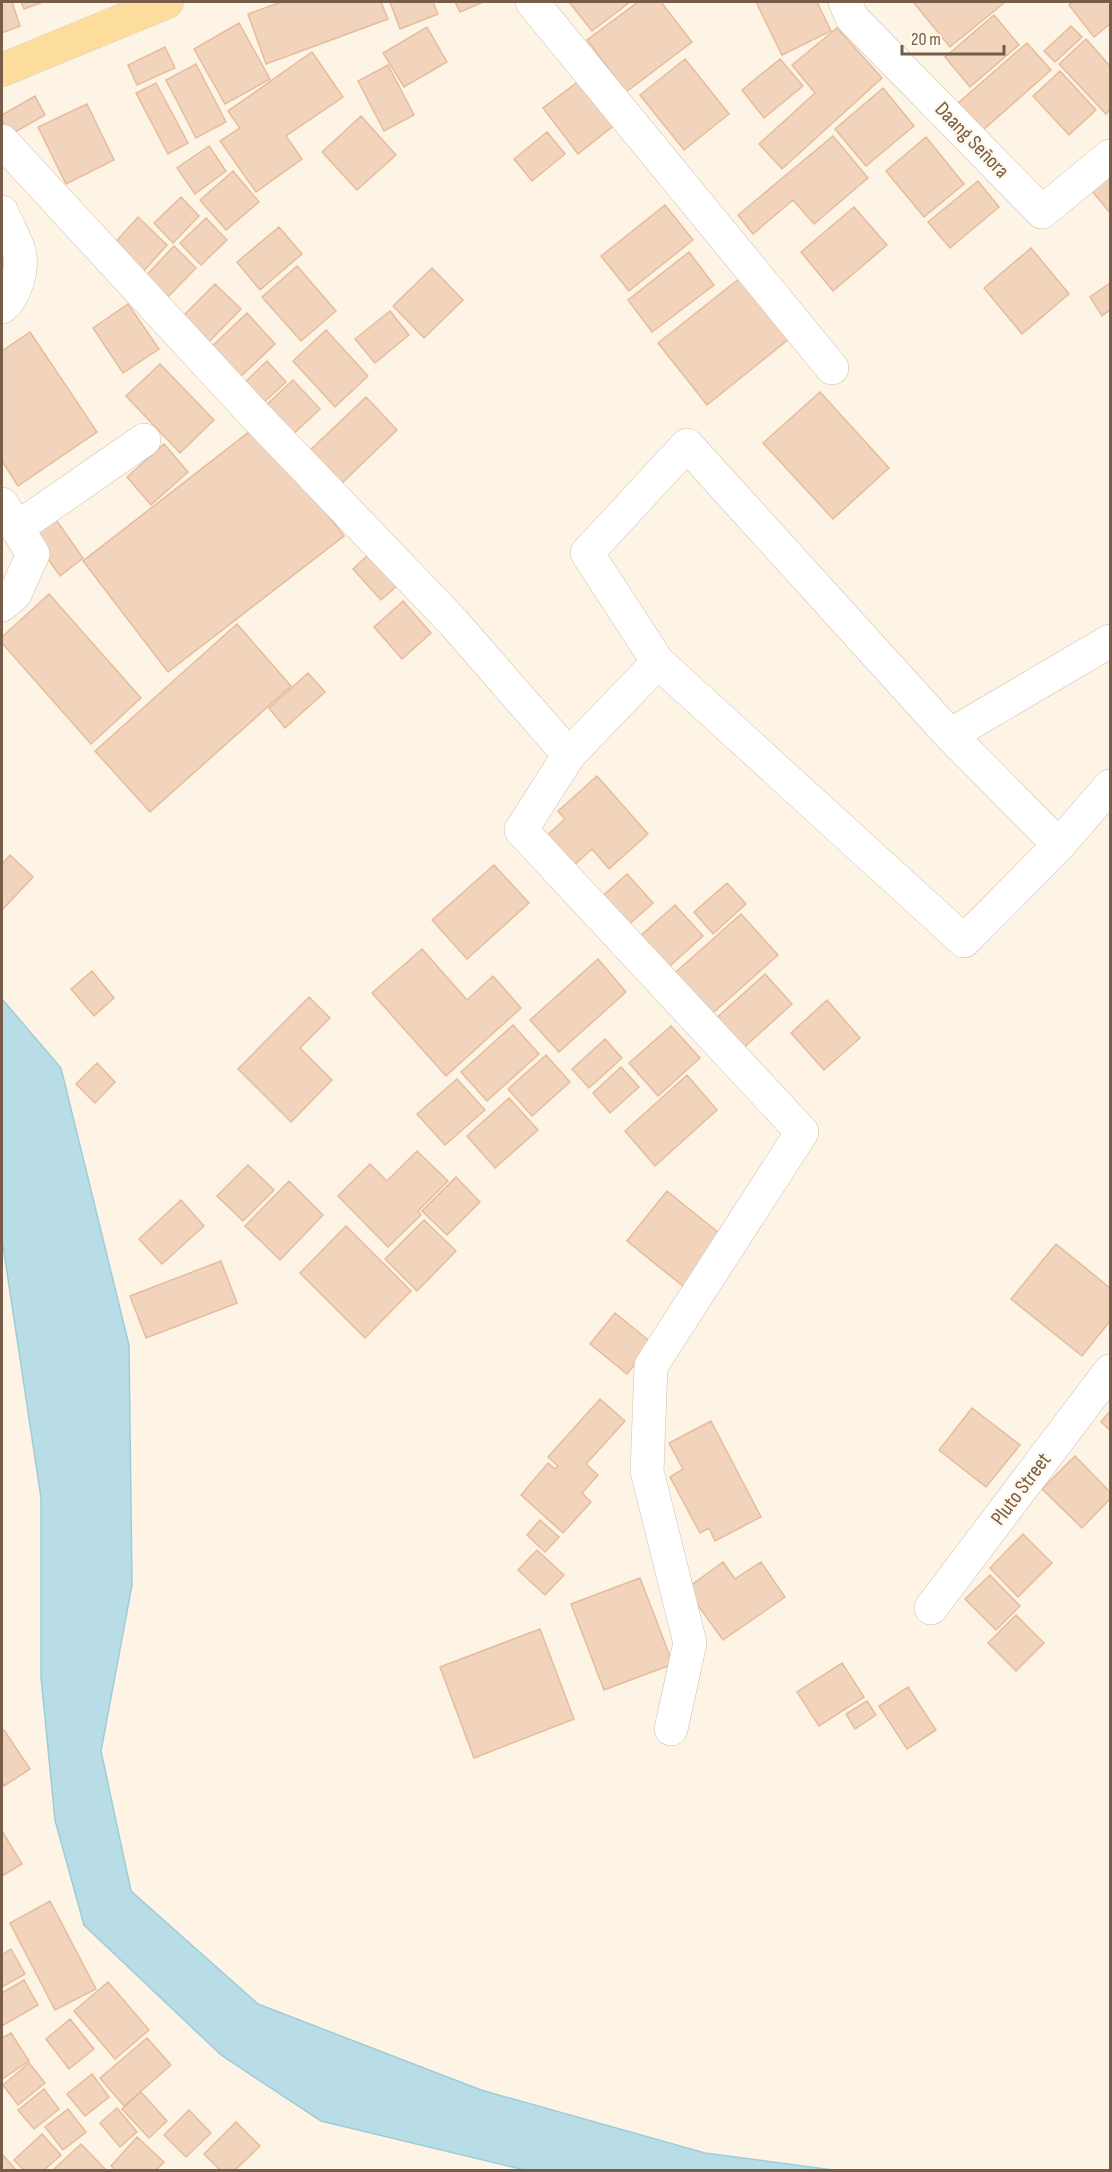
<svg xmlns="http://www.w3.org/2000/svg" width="1112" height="2172" font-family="'Sofia Sans Condensed',sans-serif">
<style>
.water{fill:#b9dde6;stroke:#9fccd8;stroke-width:1.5}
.building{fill:#f2d4bc;stroke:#e5bc9c;stroke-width:1.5}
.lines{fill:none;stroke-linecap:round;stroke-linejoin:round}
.minor-casing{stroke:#d0bfad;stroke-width:34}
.major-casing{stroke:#dbd5d0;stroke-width:34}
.minor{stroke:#fff;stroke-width:33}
.major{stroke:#fcdd9c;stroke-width:33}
.labels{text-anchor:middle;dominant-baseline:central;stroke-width:4.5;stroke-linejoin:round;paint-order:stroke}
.street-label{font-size:21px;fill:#765c49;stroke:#fff8eb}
</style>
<rect width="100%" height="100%" fill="#fdf4e5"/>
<path class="water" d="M2 999 61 1068 129 1345 132 1585 101 1751 131 1891 258 2004 481 2090 705 2153 833 2170H525L321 2121 221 2055 84 1925 55 1820 41 1677V1498L2 1239Z"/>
<path class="building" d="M2 2H12L20 26 2 33Z
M21 2H43L24 9Z
M281 2H381L388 19 266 64 248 14Z
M390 2H433L438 14 400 29Z
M455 2H483L460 12Z
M569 2H630L592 31Z
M638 2H661L692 42 626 92 587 40Z
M756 2H817L831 31 782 55Z
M915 2H1005L950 47 914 3Z
M1073 2H1110V24L1094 37 1069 5Z
M994 15 1019 45 970 87 945 57Z
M239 23 270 79 225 104 194 49Z
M1071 26 1082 37 1055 62 1044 51Z
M427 27 447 62 404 87 383 53Z
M837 28 882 78 782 169 759 144 815 93 792 65Z
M1086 39 1110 66V109L1106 114 1059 64Z
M1027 43 1051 70 982 131 958 103Z
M165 47 175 68 137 85 128 65Z
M312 52 343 97 286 136 302 159 256 192 220 141 240 128 228 111Z
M685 59 729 114 684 150 640 95Z
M780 59 803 86 764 118 742 90Z
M196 64 226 122 196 138 166 80Z
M388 65 414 115 384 131 358 81Z
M1060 71 1096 110 1069 135 1033 96Z
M583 78 617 123 578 154 543 108Z
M156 83 188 143 168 154 136 93Z
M883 88 914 126 866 166 835 129Z
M35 96 45 115 10 135 2 121V115Z
M87 104 114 160 66 184 38 127Z
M361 116 396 155 357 190 322 152Z
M547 132 565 154 532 181 514 159Z
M833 136 868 178 814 224 793 200 753 234 738 215Z
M926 137 964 184 924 217 886 171Z
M209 146 226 171 195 194 177 168Z
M1110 166V213L1088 186Z
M233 171 259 202 226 230 200 200Z
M978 181 999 207 950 248 928 222Z
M181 197 199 216 173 243 154 223Z
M665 205 693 240 629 291 601 256Z
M854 207 887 245 833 291 801 252Z
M138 217 167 245 141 274 111 247Z
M206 218 227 240 201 265 180 243Z
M279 227 302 254 260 290 237 262Z
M174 246 196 268 164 301 142 280Z
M1031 248 1069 294 1022 334 984 288Z
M689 252 714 285 652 332 628 300Z
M297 266 336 311 301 341 262 297Z
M432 268 463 300 424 338 393 306Z
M745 274 794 335 707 405 658 343Z
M1110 283V310L1102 316 1090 297Z
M215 284 241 309 205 346 179 320Z
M128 304 159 349 123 373 93 328Z
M390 311 409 335 375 363 355 339Z
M247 313 275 344 237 380 209 349Z
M326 330 368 376 335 407 293 361Z
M30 332 97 432 18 486 2 461V351Z
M267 361 286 382 259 407 241 386Z
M160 364 214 420 180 453 126 396Z
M293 380 320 409 289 438 262 409Z
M820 392 889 468 833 519 763 443Z
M366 397 397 430 338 487 306 454Z
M258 425 344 536 168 672 83 561Z
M164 444 188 472 151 505 127 477Z
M52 514 83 558 60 576 28 531Z
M370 553 398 585 381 600 353 569Z
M49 594 141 698 91 744 2 643V637Z
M403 601 431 633 402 659 374 627Z
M237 624 291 686 150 812 95 751Z
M308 673 325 692 285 728 269 708Z
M597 776 648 834 609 869 592 849 570 869 543 839 565 819 558 811Z
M10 855 33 877 2 910V864Z
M494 865 529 903 467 959 432 920Z
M627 874 653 903 625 928 599 899Z
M727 883 746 904 713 934 694 912Z
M675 905 703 936 658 977 630 945Z
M741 914 778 955 705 1020 668 979Z
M422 949 467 1000 493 976 521 1008 446 1076 372 993Z
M598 959 626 992 559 1052 530 1020Z
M92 971 114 998 94 1016 71 989Z
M765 974 792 1004 740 1051 713 1021Z
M309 997 330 1018 300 1048 332 1080 291 1122 238 1069Z
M827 1000 860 1038 824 1070 791 1033Z
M513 1025 539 1054 487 1101 461 1072Z
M671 1026 700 1058 658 1096 629 1063Z
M605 1039 622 1058 589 1088 572 1069Z
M546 1055 570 1082 532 1116 508 1089Z
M97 1063 115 1082 95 1103 76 1084Z
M621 1067 639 1087 610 1113 593 1093Z
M687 1075 717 1110 655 1166 625 1131Z
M457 1079 485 1110 445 1145 417 1114Z
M509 1098 538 1130 495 1168 467 1136Z
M417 1151 448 1181 418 1211 421 1215 388 1247 338 1196 370 1164 387 1181Z
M248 1165 274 1190 243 1221 217 1196Z
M456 1177 480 1202 447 1235 422 1211Z
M289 1181 323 1215 280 1260 245 1226Z
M667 1191 724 1237 684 1287 627 1241Z
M181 1200 204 1226 162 1264 139 1239Z
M424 1220 456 1251 417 1291 385 1259Z
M346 1226 411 1291 365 1338 300 1273Z
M1056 1244 1110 1288V1321L1082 1356 1011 1299Z
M221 1261 237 1303 146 1338 130 1296Z
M615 1313 652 1343 627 1374 590 1344Z
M600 1399 625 1421 586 1464 598 1475 582 1493 591 1502 563 1533 521 1495 548 1463 555 1469 558 1466 548 1457Z
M972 1408 1020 1445 986 1487 939 1450Z
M1110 1411V1430L1101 1422Z
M711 1421 761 1517 715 1541 709 1528 700 1533 670 1477 683 1469 669 1443Z
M1075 1456 1110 1492V1499L1082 1528 1042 1489Z
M540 1520 559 1537 545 1552 527 1535Z
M1023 1534 1052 1563 1018 1597 990 1568Z
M537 1550 564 1575 545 1595 518 1570Z
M723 1562 735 1579 761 1562 785 1597 723 1640 686 1589Z
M990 1575 1020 1606 996 1630 965 1599Z
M640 1578 673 1664 604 1690 571 1604Z
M1016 1615 1044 1643 1016 1671 988 1643Z
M540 1629 574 1719 474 1758 440 1667Z
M842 1663 864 1697 819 1726 797 1692Z
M908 1687 936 1730 907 1749 879 1706Z
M867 1701 876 1715 855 1729 846 1714Z
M4 1730 30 1769 4 1786 2 1782V1731Z
M2 1831 22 1864 2 1876Z
M50 1901 96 1989 55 2010 10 1923Z
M11 1949 25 1974 2 1987V1955Z
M24 1980 38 2005 2 2026V1993Z
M108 1982 149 2030 115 2059 74 2011Z
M70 2019 94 2049 69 2069 46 2039Z
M11 2033 29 2061 2 2079V2038Z
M147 2038 171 2065 124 2106 100 2078Z
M29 2063 45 2083 18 2105 3 2085Z
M92 2074 109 2097 85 2116 67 2094Z
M44 2089 59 2109 34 2129 18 2110Z
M141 2092 167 2121 149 2138 122 2109Z
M117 2108 137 2132 120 2147 100 2123Z
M68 2109 86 2132 63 2150 45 2127Z
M189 2110 211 2133 186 2157 164 2135Z
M236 2122 260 2146 235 2170H220L204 2154Z
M42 2134 61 2155 44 2170H24L14 2160Z
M137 2137 164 2162 156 2170H116L111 2166Z
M81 2144 106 2170H53Z
M2 2154 16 2170H2Z"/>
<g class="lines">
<defs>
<path id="minor" d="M532 2 832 368
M845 2 852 18 1042 212 1110 156
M2 141 251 411 453 622 569 755 521 830 802 1132 651 1366 647 1471 690 1643 671 1729
M2 212C7 225 15 238 19 251 24 268 15 297 2 307
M2 504 33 554 15 594 2 605
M17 528 144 440
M950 735 1110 641
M569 755 658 662
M1059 845 950 735 687 445 587 553 658 662 964 941 1059 845 1110 786
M931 1608 1110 1371"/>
<path id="major" d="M2 70 167 2"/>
</defs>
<use href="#minor" class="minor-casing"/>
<use href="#major" class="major-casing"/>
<use href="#minor" class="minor"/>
<use href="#major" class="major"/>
</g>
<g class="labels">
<g class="street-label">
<text transform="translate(972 140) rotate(46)">Daang Señora</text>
<text transform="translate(1021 1489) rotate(-53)">Pluto Street</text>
</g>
</g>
<rect width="1112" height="2172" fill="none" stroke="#765c49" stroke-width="6"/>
<path d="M902 45v9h102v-9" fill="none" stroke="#765c49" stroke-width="3"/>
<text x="911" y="45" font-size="18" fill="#765c49" stroke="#fff8eb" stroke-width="4.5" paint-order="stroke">20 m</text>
</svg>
